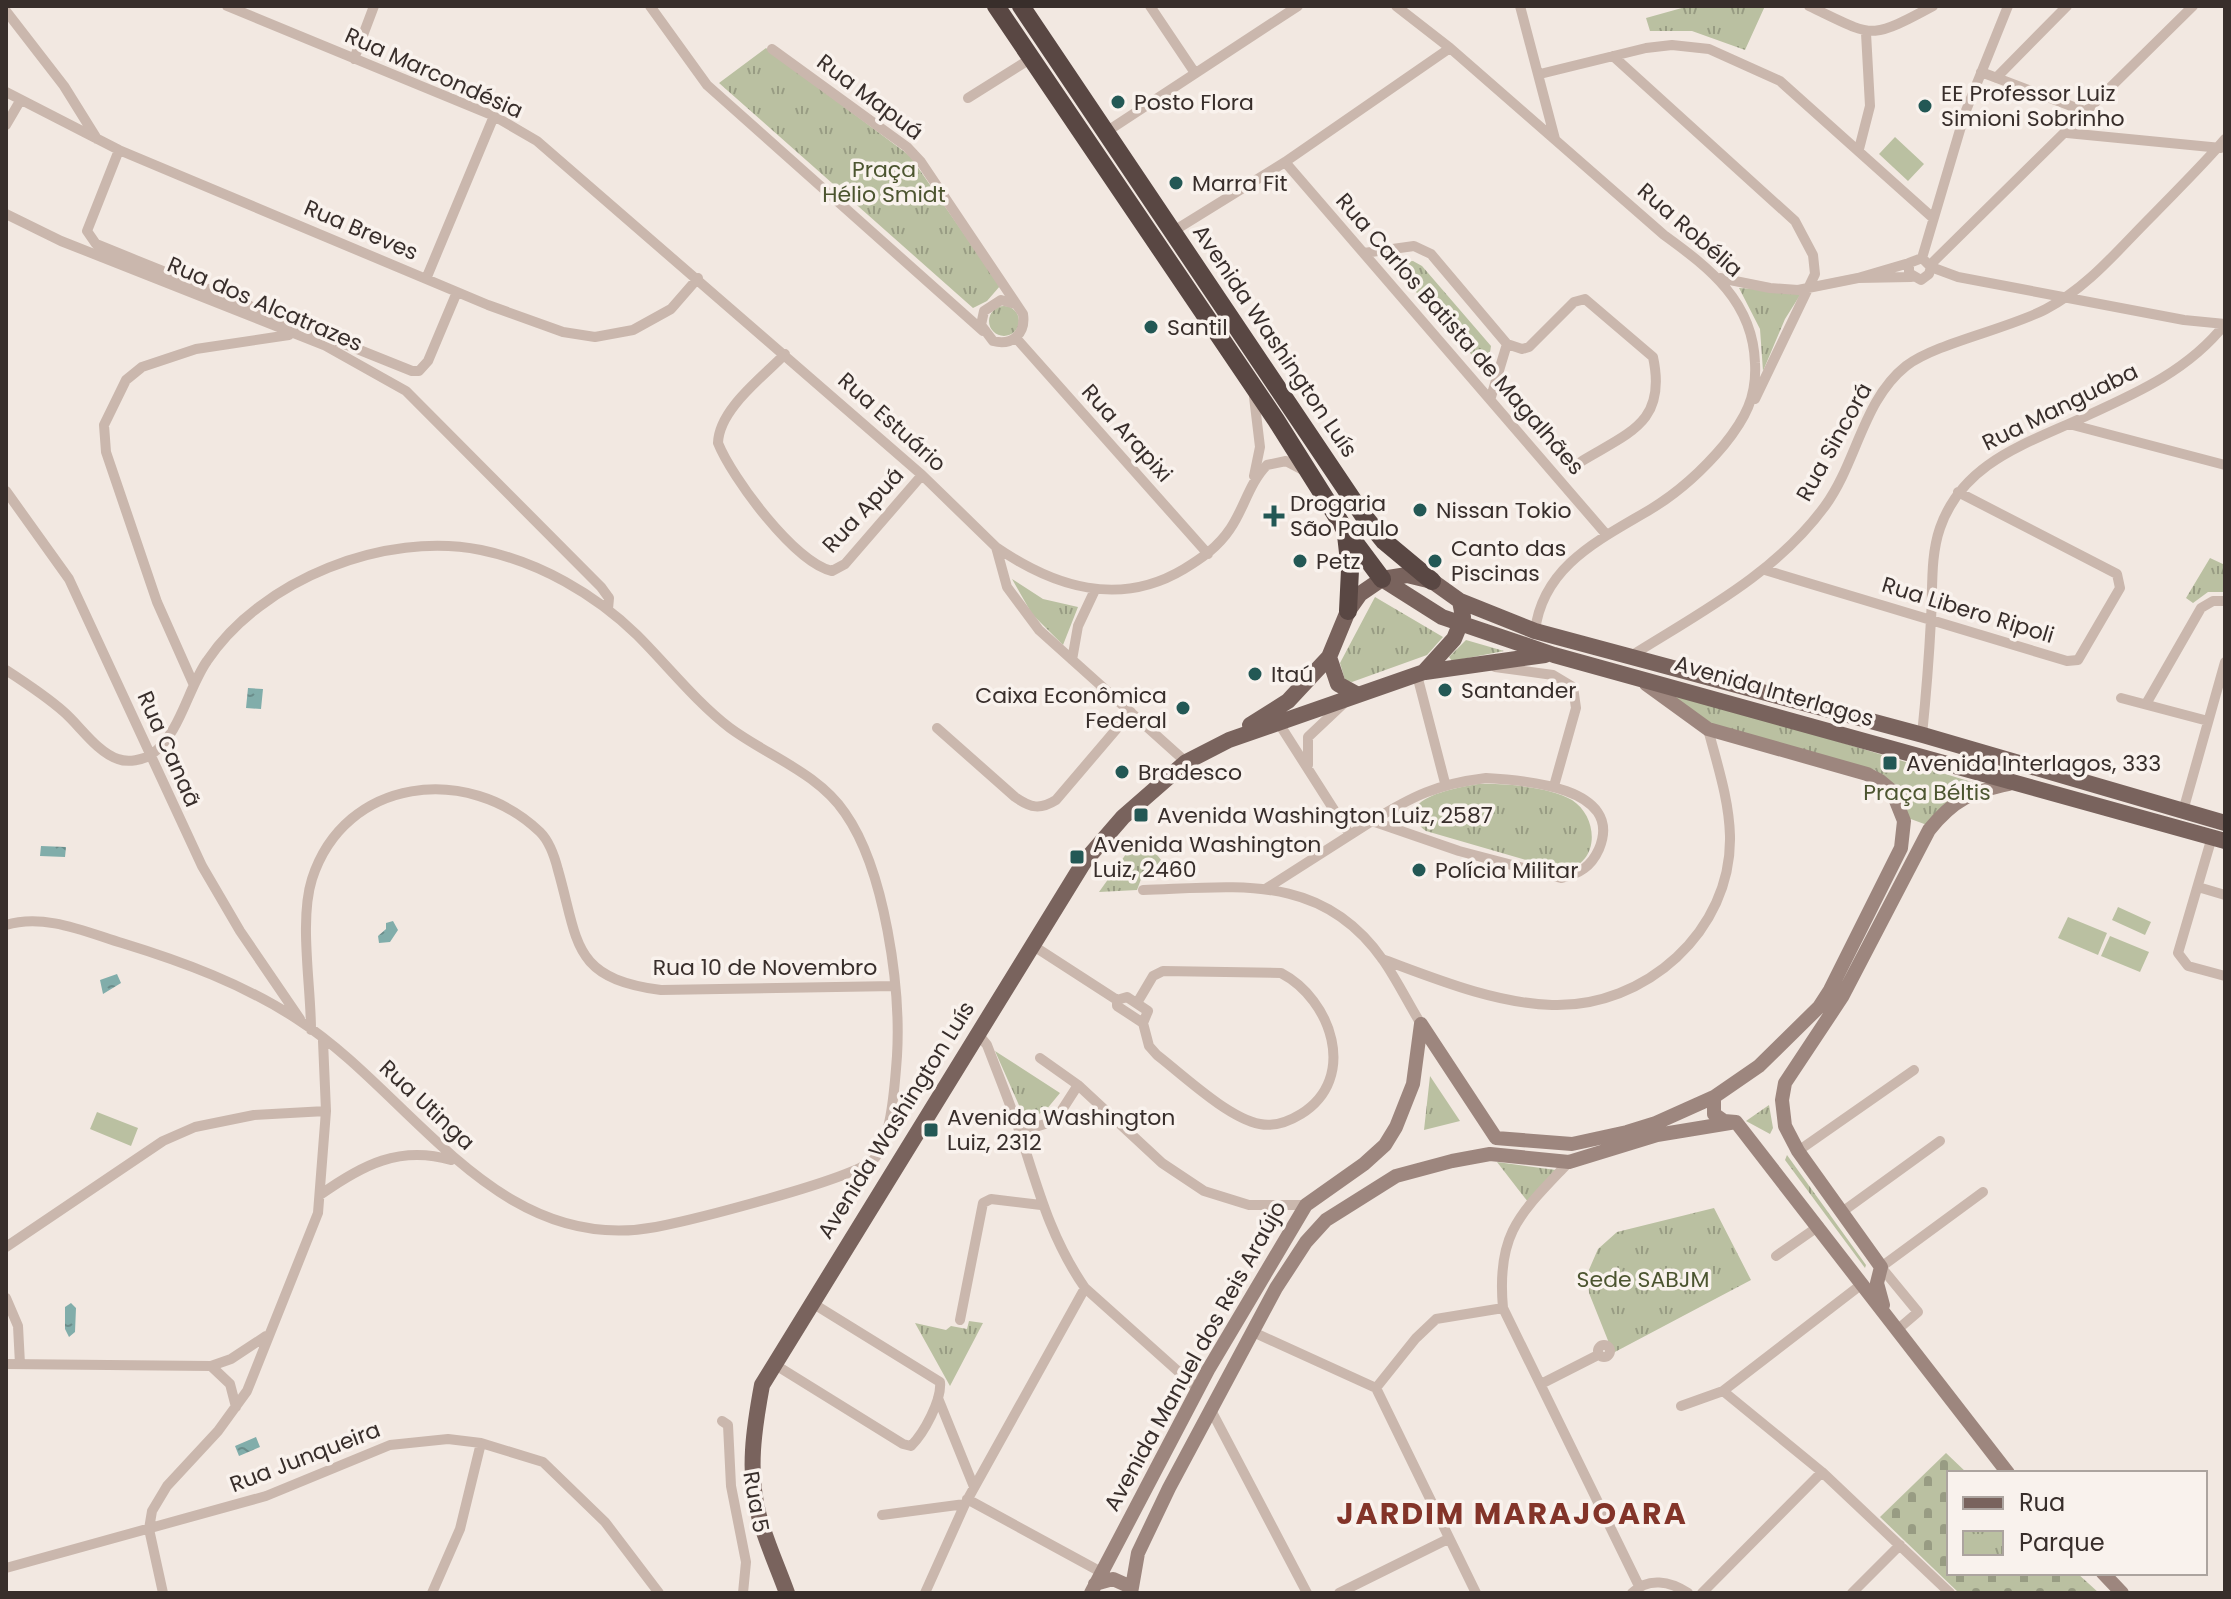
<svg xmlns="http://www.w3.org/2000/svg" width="2231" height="1599" font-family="Poppins,sans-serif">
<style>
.grass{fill:#bac0a1}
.cemetery{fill:url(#cemetery-stones)}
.park{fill:url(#park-tufts)}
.water{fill:url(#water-ripples)}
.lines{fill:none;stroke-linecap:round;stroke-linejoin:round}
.street{stroke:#cab7ad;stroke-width:10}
.secondary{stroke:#9d867e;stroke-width:14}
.primary{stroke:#79635d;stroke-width:16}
.highway{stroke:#594743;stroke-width:18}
.poi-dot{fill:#235855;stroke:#f9f2ed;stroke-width:3}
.labels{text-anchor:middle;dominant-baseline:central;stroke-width:7;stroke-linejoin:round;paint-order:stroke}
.street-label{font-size:22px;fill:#382e2b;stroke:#f9f2ed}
.poi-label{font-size:22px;fill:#382e2b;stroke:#f9f2ed;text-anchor:start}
.park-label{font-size:22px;fill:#4c5530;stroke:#f9f2ed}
.district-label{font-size:30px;font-weight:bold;letter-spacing:2px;fill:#833429;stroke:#f9f2ed}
</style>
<defs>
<pattern id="cemetery-stones" width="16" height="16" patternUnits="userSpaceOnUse" patternTransform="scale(2)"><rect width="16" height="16" fill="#bac0a1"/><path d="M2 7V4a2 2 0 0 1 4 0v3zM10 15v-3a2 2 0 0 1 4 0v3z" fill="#989c83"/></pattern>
<pattern id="park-tufts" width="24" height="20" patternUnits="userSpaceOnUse" patternTransform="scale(2)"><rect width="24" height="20" fill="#bac0a1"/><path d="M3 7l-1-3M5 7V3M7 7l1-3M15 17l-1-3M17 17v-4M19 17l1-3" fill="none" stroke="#989c83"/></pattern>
<pattern id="water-ripples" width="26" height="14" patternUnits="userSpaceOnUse" patternTransform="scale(2)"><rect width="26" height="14" fill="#81adaa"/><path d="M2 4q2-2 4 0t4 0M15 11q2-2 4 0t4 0" fill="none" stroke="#6b8d8b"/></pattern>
</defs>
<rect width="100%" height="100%" fill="#f2e8e1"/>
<path class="grass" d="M1895 137 1924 164 1908 181 1879 154Z
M2118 907 2151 922 2145 935 2112 920Z
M2068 917 2107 933 2098 955 2058 938Z
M2110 936 2149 952 2140 972 2101 956Z
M97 1112 138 1128 131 1146 90 1129Z"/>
<path class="cemetery" d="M1946 1453 1967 1473H1949V1573H2077L2099 1593H1959L1880 1517Z"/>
<path class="park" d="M1689 6H1765L1745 50 1692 31H1650L1646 18Z
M766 48 910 156 1000 286 987 301 973 308 719 83Z
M1413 261 1422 266 1491 346 1487 372 1393 266 1394 263Z
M1739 288 1802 292 1785 319 1763 371 1760 329Z
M989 321a15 15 0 1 1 30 0a15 15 0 1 1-30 0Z
M2210 558 2225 565V592H2208L2193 603 2186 598Z
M1012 579 1043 599 1078 607 1063 645 1032 614Z
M1375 597 1443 637 1427 655 1352 682 1345 680 1340 663Z
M1466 640 1504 651 1452 661 1449 657Z
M1655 686 1975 783 1927 825 1908 818 1904 797 1875 770 1710 725Z
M1478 784C1503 783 1551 787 1572 800 1600 818 1600 867 1561 870L1426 831C1385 800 1459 787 1478 784Z
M1145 840 1170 871 1151 866 1144 871 1137 890 1099 892 1126 854Z
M995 1051 1060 1093 1046 1110 1026 1121Z
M1430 1076 1460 1121 1424 1130Z
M1769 1105 1773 1128 1770 1134 1746 1121Z
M1787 1155 1866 1265 1865 1268 1785 1160Z
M1497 1162 1556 1170 1528 1202Z
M1714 1208 1751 1280 1613 1353 1589 1293 1588 1272 1598 1249 1617 1232Z
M969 1321 983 1323 950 1386 915 1323 946 1330 951 1326 967 1329Z"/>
<path class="water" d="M248 688 263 689 261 709 246 708Z
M41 846 66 847 65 857 40 856Z
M393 921 398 930 390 942 379 943 378 936 386 929V923Z
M117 974 121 983 103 994 100 980Z
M71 1303 76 1308 75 1332 69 1337 65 1329V1307Z
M256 1437 260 1447 239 1456 235 1446Z"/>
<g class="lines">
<path class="street" d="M227 6 494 116 537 141 922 475 996 547 1007 587 1039 630 1186 762
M650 6 707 85 983 331
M1150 6 1195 73
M1396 6 1450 48 1664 235C1711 269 1753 302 1755 363 1757 397 1745 419 1724 445 1703 470 1679 492 1651 509 1601 539 1543 565 1535 631
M1520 6 1555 139
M1809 6C1874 37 1868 41 1933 6
M6 11 64 86 97 139
M772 49 907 147 921 162 1023 314C1026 334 1012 346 993 341L981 325 984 311 1001 300 1015 304
M1613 56 1795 221 1813 255 1815 274 1755 399
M354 59 374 6
M1981 72 2087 112
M1540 74 1646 48 1672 45 1709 49 1780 81 1933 218
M1996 78 2067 6
M6 92 119 150 488 305 563 332 595 337 633 330 671 309 698 278
M968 98 1030 59
M6 125 20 101
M1106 132 1298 6
M2067 133 2221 148
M1859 149 1870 106 1866 33
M119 150 87 231 96 244 128 257 412 371H419L428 361 457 292
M1285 162 1605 533
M6 214 61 241 324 345 406 391 601 587 609 598 608 609
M1172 232 1285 162 1450 48
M1364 253 1414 246 1431 254 1507 344 1491 397
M1922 258 1965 113 2008 6
M1930 265 2193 6
M1931 267 1929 274 1921 280 1909 273V263L1922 258 1931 267 1958 277 2184 320 2225 324
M1720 278 1770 288 1798 290 1858 278 1911 277
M1858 278 1909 263
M426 279 494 116
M1016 338 1208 554
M1507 344 1522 349 1529 347 1574 302 1585 299 1653 357C1667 422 1630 432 1582 461
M785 354C763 377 719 409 718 443 732 478 795 563 832 571L845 564 922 475
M1254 397 1260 447 1254 476
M2069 424 2225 465
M6 491 69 579 202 866 240 931 300 1019
M996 547C1054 587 1119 608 1184 569 1202 558 1218 547 1230 529 1244 509 1249 483 1267 465L1286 461 1303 470
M1765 570 2067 661 2078 660 2120 588 2117 574 1958 492
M1631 656C1701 612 1775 574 1825 506 1857 462 1863 400 1906 366 1936 343 2008 329 2046 309 2087 288 2118 250 2150 218 2175 192 2202 166 2225 139
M1072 660 1078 626 1094 592
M1495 667 1553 675 1573 687 1576 708 1554 786
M6 670C26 683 46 696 64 712 80 726 97 752 118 759 128 763 143 760 152 754 180 734 188 688 207 661 262 579 385 531 481 550 539 562 595 594 637 635 668 666 696 702 730 728 768 756 818 773 845 813 885 870 901 988 897 1056 895 1081 892 1142 873 1160 851 1180 692 1220 656 1227 496 1257 412 1093 297 1019 243 984 184 962 122 943 86 932 44 913 6 925
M1417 675 1445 783
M193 683 157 602 106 452 104 425 126 380 142 367 196 349 289 335
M2121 698 2208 721
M2146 704 2201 608 2213 601H2225
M1278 722 1350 835
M937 728 1015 797C1031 808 1040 810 1056 800L1131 712
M1922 735C1926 696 1929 658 1931 619 1933 589 1930 557 1940 528 1963 462 2026 444 2084 417 2137 393 2189 370 2225 324
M1308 765V737L1343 704
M1486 778C1523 780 1625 787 1599 849 1591 867 1579 874 1561 878L1459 851 1372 821C1413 796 1437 784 1486 778Z
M2183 811 2225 662
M2212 837 2178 953 2188 966 2225 976
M2198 887 2225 895
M1267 888 1372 821
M1143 890C1237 887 1322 872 1383 960 1397 980 1408 1003 1421 1024
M1032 945 1117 1000
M1382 959C1436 979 1494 1003 1552 1005 1645 1008 1732 931 1730 836 1729 799 1717 764 1708 729
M1127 997 1148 1011 1143 1023 1117 1006V1000Z
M1137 1003 1153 976 1163 971 1281 973C1331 999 1359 1078 1301 1114 1288 1122 1275 1127 1260 1124 1228 1118 1183 1075 1157 1055L1149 1046 1143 1023
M311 1030C311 986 299 920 312 879 345 777 468 763 540 832 550 842 555 858 558 870 579 943 571 978 661 990L895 986
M978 1034 987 1045C998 1074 1010 1103 1020 1133 1038 1189 1051 1239 1085 1288L1199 1390
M1040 1058 1078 1085 1162 1163 1204 1191 1249 1205H1306
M1060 1113 1078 1085
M1019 1132 1045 1124
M1798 1151 1914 1070
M1569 1162C1521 1213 1496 1232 1503 1308L1639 1586
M320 1195C362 1165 400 1145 451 1160
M1842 1212 1940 1141
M6 1247 163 1141 195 1127 254 1115 326 1111
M1776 1256 1819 1226
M6 1298 18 1326 20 1364
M960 1320 983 1203 991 1199 1041 1205
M1897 1330 1918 1312 1881 1267 1983 1192
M1253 1332 1376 1388 1476 1593
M1598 1351a6 6 0 1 1 12 0a6 6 0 1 1-12 0Z
M6 1364 211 1366 231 1359 266 1336
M211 1366 230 1384 236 1407
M782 1369 903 1444 911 1446C924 1433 942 1400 940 1382L817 1306
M1541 1384 1598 1355
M1376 1388 1416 1338 1436 1319 1503 1308
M1723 1391 1822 1472 1950 1593
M938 1398 974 1487
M1681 1406 1723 1391 1862 1284
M1212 1412 1307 1593
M722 1421 728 1425 731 1486 746 1562 743 1593
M967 1499 1101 1572
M882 1515 965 1504
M6 1568 266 1496 390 1445 448 1439 481 1443 543 1462 605 1522 659 1593
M163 1593 149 1529 152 1511 167 1486 218 1431 247 1391 318 1213 326 1111 323 1041
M432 1593 460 1529 481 1443
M925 1593 965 1504 1085 1288
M1339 1593 1448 1539
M1632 1593C1648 1577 1670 1581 1688 1593
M1702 1593 1822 1472
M1852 1593 1900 1545"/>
<path class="secondary" d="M1421 1024 1496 1138 1572 1144 1627 1132 1656 1123 1714 1097 1759 1066 1819 1007 1830 990 1901 848 1904 821 1892 791 1880 781 1867 774 1708 729 1646 684
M1714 1097V1114L1724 1121 1736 1122 2008 1473
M1881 1267 1798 1151 1785 1126 1782 1100 1785 1083 1842 997 1929 830C1954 799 1971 792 2009 784
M1881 1267 1877 1283 1883 1305
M2103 1573 2122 1593
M1095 1584 1113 1579 1131 1587
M1091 1593 1208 1370 1306 1205 1364 1164 1385 1145 1396 1127 1413 1084 1421 1024
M1131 1593 1138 1553 1169 1488 1276 1288 1306 1242 1326 1220 1396 1176 1452 1161 1490 1154 1569 1162 1657 1135 1736 1122"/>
<path class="primary" d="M1382 579 1442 617 1554 655 2225 841
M1329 657 1338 684 1358 695
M1425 672 1545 655
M1250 725 1288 701 1329 657 1348 611 1360 594 1382 579 1407 575 1432 581 1460 601 1535 631 1923 735 2225 823
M787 1593C778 1568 766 1542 759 1516 747 1472 754 1428 762 1385L1084 862 1123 817 1186 762 1229 740 1424 672 1454 639 1463 617 1460 601"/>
<path class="highway" d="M996 6 1276 420 1344 528 1382 579
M1021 6 1363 515 1384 541 1432 581
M1346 535 1350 570 1348 611"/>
</g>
<g class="poi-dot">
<circle cx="1118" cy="102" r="8"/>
<circle cx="1925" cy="106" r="8"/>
<circle cx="1176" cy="183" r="8"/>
<circle cx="1151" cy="327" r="8"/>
<circle cx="1420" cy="510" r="8"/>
<path d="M1270 504h8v8h8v8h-8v8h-8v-8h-8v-8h8z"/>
<circle cx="1300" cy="561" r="8"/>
<circle cx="1435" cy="561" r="8"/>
<circle cx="1255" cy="674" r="8"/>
<circle cx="1445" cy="690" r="8"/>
<circle cx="1183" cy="708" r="8"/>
<rect x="1882" y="755" width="16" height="16" rx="4"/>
<circle cx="1122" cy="772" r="8"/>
<rect x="1133" y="807" width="16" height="16" rx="4"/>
<rect x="1069" y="849" width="16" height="16" rx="4"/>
<circle cx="1419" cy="870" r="8"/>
<rect x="923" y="1122" width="16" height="16" rx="4"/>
</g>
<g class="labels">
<g class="street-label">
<text transform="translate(434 73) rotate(24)">Rua Marcondésia</text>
<text transform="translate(870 97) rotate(37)">Rua Mapuá</text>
<text transform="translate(361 230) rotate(23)">Rua Breves</text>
<text transform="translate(1690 230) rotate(41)">Rua Robélia</text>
<text transform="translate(265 304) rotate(23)">Rua dos Alcatrazes</text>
<text transform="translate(1460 334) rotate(49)">Rua Carlos Batista de Magalhães</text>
<text transform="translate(1275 341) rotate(56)">Avenida Washington Luís</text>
<text transform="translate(2060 407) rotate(-26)">Rua Manguaba</text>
<text transform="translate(892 422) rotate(42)">Rua Estuário</text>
<text transform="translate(1127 433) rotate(48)">Rua Arapixi</text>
<text transform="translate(1834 442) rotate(-61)">Rua Sincorá</text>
<text transform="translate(863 510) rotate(-47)">Rua Apuá</text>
<text transform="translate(1968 610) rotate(17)">Rua Libero Ripoli</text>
<text transform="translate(1774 691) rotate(16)">Avenida Interlagos</text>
<text transform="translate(169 749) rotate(66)">Rua Canaã</text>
<text x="765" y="967">Rua 10 de Novembro</text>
<text transform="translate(427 1105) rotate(43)">Rua Utinga</text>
<text transform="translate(896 1120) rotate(-58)">Avenida Washington Luís</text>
<text transform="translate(1195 1356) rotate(-61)">Avenida Manuel dos Reis Araújo</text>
<text transform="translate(305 1457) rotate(-21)">Rua Junqueira</text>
<text transform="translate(756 1502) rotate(80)">Rua 5</text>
</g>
<g class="poi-label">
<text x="1941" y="93">EE Professor Luiz<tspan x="1941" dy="25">Simioni Sobrinho</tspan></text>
<text x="1134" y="102">Posto Flora</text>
<text x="1192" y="183">Marra Fit</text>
<text x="1167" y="327">Santil</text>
<text x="1290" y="503">Drogaria<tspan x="1290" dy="25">São Paulo</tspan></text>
<text x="1436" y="510">Nissan Tokio</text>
<text x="1451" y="548">Canto das<tspan x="1451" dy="25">Piscinas</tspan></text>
<text x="1316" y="561">Petz</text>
<text x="1271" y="674">Itaú</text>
<text x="1461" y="690">Santander</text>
<text x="1167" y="695" text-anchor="end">Caixa Econômica<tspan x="1167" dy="25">Federal</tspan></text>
<text x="1906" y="763">Avenida Interlagos, 333</text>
<text x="1138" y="772">Bradesco</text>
<text x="1157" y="815">Avenida Washington Luiz, 2587</text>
<text x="1093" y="844">Avenida Washington<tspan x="1093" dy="25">Luiz, 2460</tspan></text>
<text x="1435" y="870">Polícia Militar</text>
<text x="947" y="1117">Avenida Washington<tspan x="947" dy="25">Luiz, 2312</tspan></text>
</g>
<g class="park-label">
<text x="884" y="169">Praça<tspan x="884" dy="25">Hélio Smidt</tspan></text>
<text x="1927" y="792">Praça Béltis</text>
<text x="1643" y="1279">Sede SABJM</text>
</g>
<g class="district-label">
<text x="1512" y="1513">JARDIM MARAJOARA</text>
</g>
</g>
<rect width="2231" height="1599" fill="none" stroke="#382e2b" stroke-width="16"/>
<rect x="1947" y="1471" width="260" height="104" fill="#f9f2ed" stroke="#aca49f" stroke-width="2"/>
<rect x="1963" y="1497" width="40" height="12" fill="#79635d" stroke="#aca49f" stroke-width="2"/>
<text x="2019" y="1511" font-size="24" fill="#382e2b">Rua</text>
<rect x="1963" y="1531" width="40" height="24" fill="url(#park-tufts)" stroke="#aca49f" stroke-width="2"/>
<text x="2019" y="1551" font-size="24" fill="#382e2b">Parque</text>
</svg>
